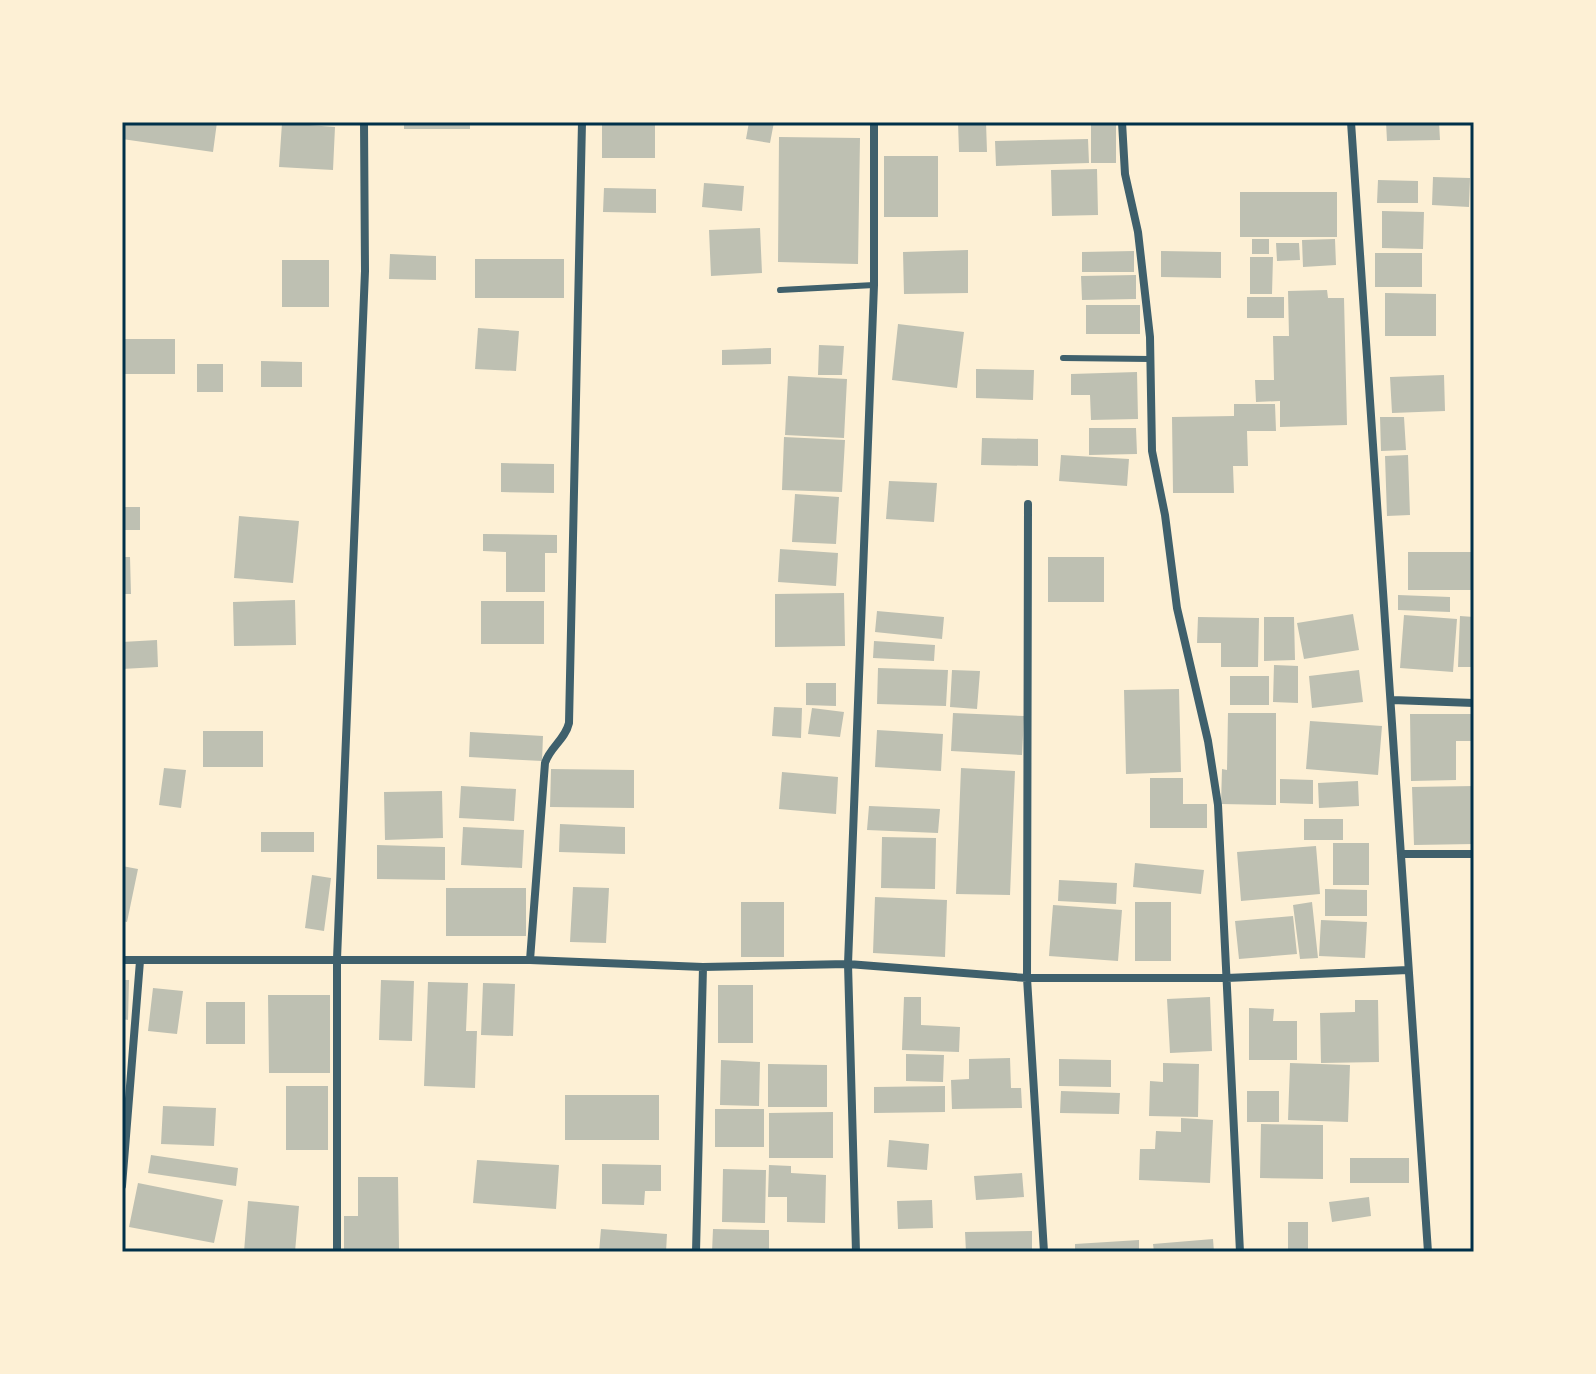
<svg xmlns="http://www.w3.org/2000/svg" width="1596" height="1374" font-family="'Space Grotesk',sans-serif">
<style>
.building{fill:#bec0b2}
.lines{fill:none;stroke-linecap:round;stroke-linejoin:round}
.service{stroke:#3f606c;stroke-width:6}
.minor{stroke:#3f606c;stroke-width:8}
.neatline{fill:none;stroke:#003049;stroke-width:3}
</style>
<rect width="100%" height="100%" fill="#fdf0d5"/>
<path class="building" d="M122 122H217L213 152 122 139Z
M404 122H470V129H404Z
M602 122H655V158H602Z
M749 122H774L770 143 746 139Z
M958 122H986L987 152H959Z
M1386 122H1439L1440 140 1387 141Z
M282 123 335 127 333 170 279 167Z
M1091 125H1116V163H1091Z
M779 137 860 138 858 264 778 262Z
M1088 139 1089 163 996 166 995 141Z
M884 156H938V217H884Z
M1097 169 1098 215 1052 216 1051 170Z
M1433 177 1470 178 1469 207 1432 205Z
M1378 180 1418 181V203H1377Z
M704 183 744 186 742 211 702 207Z
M604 188 656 189V213L603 212Z
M1240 192H1337V237H1240Z
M1382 211 1424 212 1423 249 1382 248Z
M1471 217H1474V288H1471Z
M760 228 762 273 711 276 709 230Z
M1252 239H1269V254H1252Z
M1335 239 1336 265 1303 267 1302 240Z
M1276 243H1299L1300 260 1277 261Z
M968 250V293L904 294 903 252Z
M1134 251V272H1082V252Z
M1161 251 1221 252V278L1161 277Z
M1375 253H1422V287H1375Z
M390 254 436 256V280L389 279Z
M1250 257H1273L1272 294H1250Z
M475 259H564V298H475Z
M282 260H329V307H282Z
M1136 275V299L1082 300 1081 276Z
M1327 290 1328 298H1344L1347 425 1280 427V401L1256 402 1255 380H1274L1273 336H1289L1288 291Z
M1385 293 1436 294V336H1385Z
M1247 297H1284V318H1247Z
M1086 305H1140V334H1086Z
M898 324 964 332 957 388 892 380Z
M478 328 519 331 516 371 475 369Z
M122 339H175V374H122Z
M819 345 844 346 842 375H818Z
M771 348V364L722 365V350Z
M261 361 302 362V387H261Z
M197 364H223V392H197Z
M976 369 1034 370 1033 400 976 398Z
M1137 372 1138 419 1091 420 1090 395H1071V374Z
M1444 375 1445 411 1392 413 1390 377Z
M788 376 847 379 844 438 785 435Z
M1234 404H1275L1276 431H1247L1248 466H1233L1234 493H1173L1172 417 1234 416Z
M1380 417H1404L1406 450 1381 451Z
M1089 428H1136L1137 454 1089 455Z
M784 437 845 440 842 492 782 490Z
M982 438 1038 439V466L981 465Z
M1061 455 1129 459 1127 486 1059 481Z
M1408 455 1410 515 1387 516 1385 456Z
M501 463 554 464V493L501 492Z
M889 481 937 483 934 522 886 519Z
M795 494 839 497 836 544 792 542Z
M122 507H140V530H122Z
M239 516 299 521 293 583 234 578Z
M483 534 557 535V553H545V592H506V552L483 551Z
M780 549 838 553 836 586 778 582Z
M1408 552H1474V590H1408Z
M122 557H130L131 594H122Z
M1048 557H1104V602H1048Z
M844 593 845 646 775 647V594Z
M1398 595 1450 597V612L1398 610Z
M295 600 296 645 234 646 233 602Z
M481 601H544V644H481Z
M877 611 944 617 942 639 875 632Z
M1353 614 1359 650 1304 659 1297 623Z
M1404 615 1457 619 1453 672 1400 668Z
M1460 616 1474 617V667H1458Z
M1198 617 1259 618 1258 667H1221V643H1197Z
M1264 617H1294L1295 660 1264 661Z
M157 640 158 667 122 669V642Z
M874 641 935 645 934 661 873 658Z
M1274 665 1298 666V703L1273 702Z
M878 668 948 670 946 706 877 704Z
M952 670 980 671 977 709 950 707Z
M1359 670 1363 702 1312 708 1309 676Z
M1230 676H1269V705H1230Z
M806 683H836V706L806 705Z
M1179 689 1181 772 1126 774 1124 690Z
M774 707 802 708 801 738 772 736Z
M812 708 844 712 840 737 808 734Z
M953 713 1024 716 1022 755 951 751Z
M1228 713H1276V805L1221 804 1222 769 1227 770Z
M1410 714H1471V741H1456V780L1411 781Z
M1310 721 1382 726 1378 775 1306 769Z
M877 730 943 734 941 771 875 767Z
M203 731H263V767H203Z
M470 732 543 736 542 761 469 757Z
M164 768 186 770 181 808 159 805Z
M961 768 1015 771 1010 895 956 894Z
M551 769 634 770V808L550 807Z
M782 772 838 777 836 814 779 809Z
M1150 778H1183V804H1207V828H1150Z
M1280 779 1313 780V804L1280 803Z
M1358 781 1359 806 1319 808 1318 783Z
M461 786 516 789 514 821 459 818Z
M1474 786V844L1414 845 1412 787Z
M442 791 443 838 385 840 384 792Z
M869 806 940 809 938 833 867 830Z
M1304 819H1343V840H1304Z
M560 824 625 827V854L559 852Z
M463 827 524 830 522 868 461 865Z
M261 832H314V852H261Z
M882 837 936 838 935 889 881 888Z
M1333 843H1369V885H1333Z
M377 845 445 847V880L377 879Z
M1316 846 1320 894 1241 901 1237 852Z
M1135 863 1204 870 1201 894 1133 887Z
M122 866 138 869 127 922 122 921Z
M312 875 331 878 324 931 305 928Z
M1059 880 1117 883 1116 904 1058 901Z
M573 887 609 888 606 943 570 942Z
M446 888H526V936H446Z
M1325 889 1367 890V916H1325Z
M875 897 947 900 945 957 873 953Z
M741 902H784V957H741Z
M1135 902H1171V961H1135Z
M1312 902 1318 958 1300 959 1293 905Z
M1053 905 1122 910 1118 961 1049 956Z
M1293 916 1297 954 1239 959 1235 921Z
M1321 920 1367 922 1365 958 1319 956Z
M122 980H129L128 1020 122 1019Z
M381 980 414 981 412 1041 379 1040Z
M428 982 468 983 466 1031H477L475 1088 424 1086Z
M483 983 515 984 513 1036 481 1035Z
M718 985H753V1043H718Z
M153 988 183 991 177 1034 148 1031Z
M268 995H330V1073H269Z
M904 997H921V1025L960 1027 959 1052 902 1050Z
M1210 997 1212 1051 1170 1053 1167 999Z
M1355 1000H1378L1379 1062 1321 1063 1320 1013 1355 1012Z
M206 1002H245V1044H206Z
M1249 1008 1274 1009 1273 1021H1297V1060H1249Z
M906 1054 944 1055 943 1082 906 1081Z
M1010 1058 1011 1088H1021L1022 1108 952 1109 951 1080 969 1079V1059Z
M1059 1059 1111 1060V1087L1059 1086Z
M721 1060 760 1062 759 1106 720 1105Z
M1163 1063 1199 1064 1198 1117 1149 1116 1150 1081 1163 1082Z
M1290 1063 1350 1065 1348 1122 1288 1120Z
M768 1064 827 1065V1107H768Z
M286 1086H328V1150H286Z
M945 1086V1112L874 1113V1087Z
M1061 1091 1120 1093 1119 1114 1060 1113Z
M1247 1091H1279V1122H1247Z
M565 1095H659V1140H565Z
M163 1106 216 1108 214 1146 161 1144Z
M715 1109H764V1147H715Z
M833 1112V1158H769V1113Z
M1181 1118 1213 1120 1210 1183 1139 1180 1140 1149H1155L1156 1131 1181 1132Z
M1261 1124 1323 1125V1179L1260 1178Z
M889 1140 929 1144 927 1170 887 1167Z
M151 1155 238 1168 236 1186 148 1173Z
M1350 1158H1409V1183H1350Z
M477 1160 559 1165 556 1209 473 1203Z
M602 1164 661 1165V1191H645L644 1205 602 1204Z
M769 1165 791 1166V1173L826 1175 825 1223 787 1222V1197H768Z
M723 1169 766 1170 765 1223 722 1222Z
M1022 1173 1024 1197 976 1200 974 1176Z
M358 1177H398L399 1249 344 1250V1216H358Z
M138 1183 223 1200 214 1243 129 1227Z
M1369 1197 1371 1216 1332 1222 1329 1202Z
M932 1200 933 1228 898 1229 897 1201Z
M248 1201 299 1206 295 1252H244Z
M1288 1222H1308V1252H1288Z
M601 1229 667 1234 666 1252H599Z
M713 1229 769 1230V1252H712Z
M1032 1231V1252H966L965 1232Z
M1213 1239 1214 1252H1154L1153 1244Z
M1139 1240V1252H1075V1244Z"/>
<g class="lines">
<path class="service" d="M780 290 874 285
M1063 358 1150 359"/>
<path class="minor" d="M1122 122 1125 174 1138 232 1150 337 1152 451 1165 515 1177 608 1208 741 1218 805 1240 1252
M1351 122 1428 1252
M1028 504 1027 978 1044 1252
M1392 700 1474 703
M1403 854H1474
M122 960H530L703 967 848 964 1027 978H1227L1408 970
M530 960 545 763C550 747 565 740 569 723L582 122
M122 1186 140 961
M337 1252V959L365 271 364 122
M696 1252 703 967
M856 1252 848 964 874 285V122"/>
</g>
<rect width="1596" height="1374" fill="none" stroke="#fdf0d5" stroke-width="248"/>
<rect x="124" y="124" width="1348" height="1126" class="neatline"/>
</svg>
